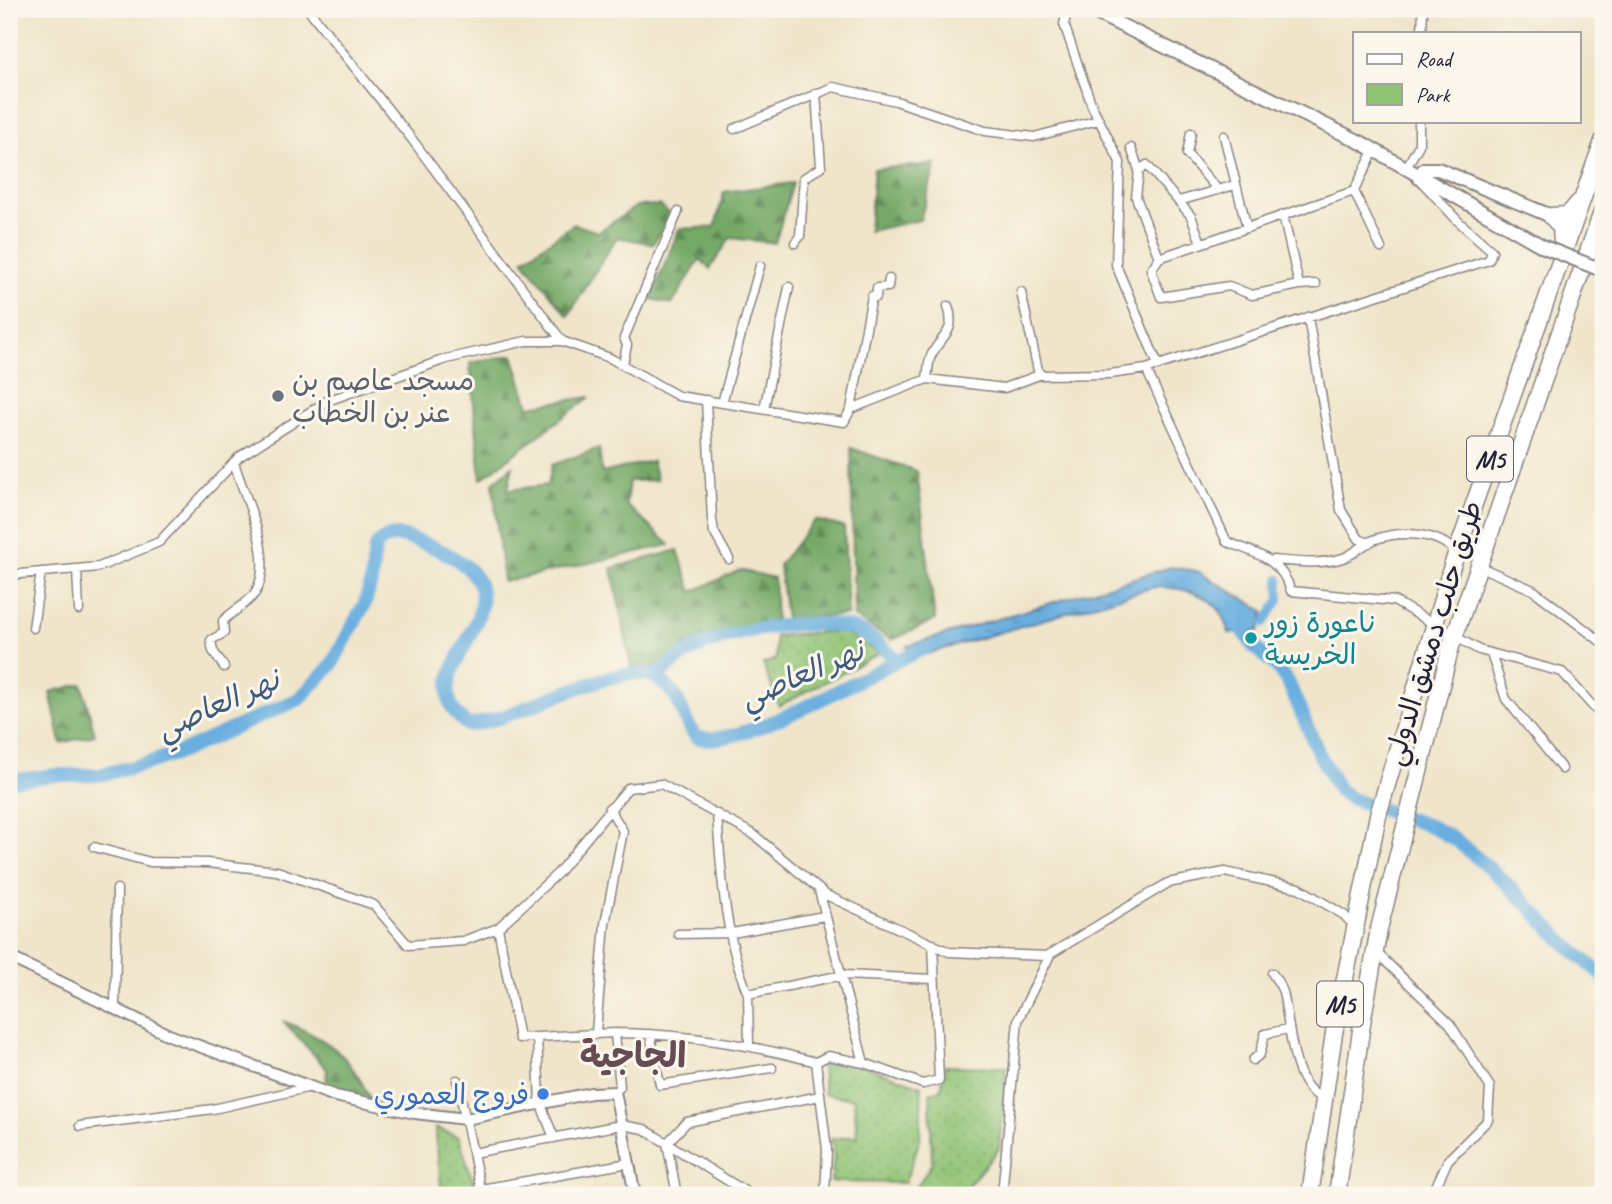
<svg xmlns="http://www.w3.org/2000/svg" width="1612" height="1204" font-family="Caveat,'Playpen Sans Arabic',sans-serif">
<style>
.green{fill:url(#green-dots);stroke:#597258;stroke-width:2}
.forest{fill:url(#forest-firs);stroke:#4b6650;stroke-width:2}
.water{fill:url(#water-ripples);stroke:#46688d;stroke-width:2}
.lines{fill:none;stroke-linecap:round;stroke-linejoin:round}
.canal{stroke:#69aedf;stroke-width:8}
.river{stroke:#69aedf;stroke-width:14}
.minor-casing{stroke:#898482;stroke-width:11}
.tertiary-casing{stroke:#898482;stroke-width:14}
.secondary-casing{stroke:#898482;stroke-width:16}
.motorway-casing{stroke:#898482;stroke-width:19}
.minor{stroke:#fff;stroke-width:8}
.tertiary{stroke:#fff;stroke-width:10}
.secondary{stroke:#fff;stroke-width:12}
.motorway{stroke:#fff;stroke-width:16}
.secondary-bridge-casing{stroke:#898482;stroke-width:16;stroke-linecap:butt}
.secondary-bridge{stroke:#fff;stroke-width:12}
.worship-dot{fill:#6b7280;stroke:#fbf7ec;stroke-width:2.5}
.culture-dot{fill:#0f9aa8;stroke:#fbf7ec;stroke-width:2.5}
.shop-dot{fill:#3f7fe0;stroke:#fbf7ec;stroke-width:2.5}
.labels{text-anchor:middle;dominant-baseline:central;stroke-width:6;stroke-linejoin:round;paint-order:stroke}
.shield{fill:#fbf7ec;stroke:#636270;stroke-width:2}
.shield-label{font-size:26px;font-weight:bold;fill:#22223b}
.worship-label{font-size:28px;fill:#5b616d;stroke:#fbf7ec;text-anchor:start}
.culture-label{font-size:28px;fill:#0d838f;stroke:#fbf7ec;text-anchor:start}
.street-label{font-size:28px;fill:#22223b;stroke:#fbf7ec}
.shop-label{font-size:28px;fill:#366cbe;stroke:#fbf7ec;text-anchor:end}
.water-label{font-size:30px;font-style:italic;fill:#3e5a7d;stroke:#fbf7ec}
.district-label{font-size:35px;font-weight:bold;fill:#684c54;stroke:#fbf7ec}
</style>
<defs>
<pattern id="green-dots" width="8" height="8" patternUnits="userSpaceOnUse" patternTransform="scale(1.75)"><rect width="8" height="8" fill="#90c374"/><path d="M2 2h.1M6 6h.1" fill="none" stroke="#7ca765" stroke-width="1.8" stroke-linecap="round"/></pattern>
<pattern id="forest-firs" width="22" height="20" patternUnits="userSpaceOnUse" patternTransform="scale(1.75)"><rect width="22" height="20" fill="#74a966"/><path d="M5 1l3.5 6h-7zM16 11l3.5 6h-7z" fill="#5f8955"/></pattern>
<pattern id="water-ripples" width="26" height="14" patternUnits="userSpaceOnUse" patternTransform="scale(1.75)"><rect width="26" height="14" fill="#69aedf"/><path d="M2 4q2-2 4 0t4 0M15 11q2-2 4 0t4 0" fill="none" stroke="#568db6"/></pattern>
</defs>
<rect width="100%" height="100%" fill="#fbf7ec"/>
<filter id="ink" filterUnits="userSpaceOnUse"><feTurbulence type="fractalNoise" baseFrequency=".0143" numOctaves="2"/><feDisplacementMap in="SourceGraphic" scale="14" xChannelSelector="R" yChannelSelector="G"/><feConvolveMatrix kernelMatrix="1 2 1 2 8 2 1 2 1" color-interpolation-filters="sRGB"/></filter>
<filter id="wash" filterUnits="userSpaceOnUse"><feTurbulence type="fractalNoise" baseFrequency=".00686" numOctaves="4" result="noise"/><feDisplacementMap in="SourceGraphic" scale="28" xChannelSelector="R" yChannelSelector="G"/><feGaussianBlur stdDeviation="1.57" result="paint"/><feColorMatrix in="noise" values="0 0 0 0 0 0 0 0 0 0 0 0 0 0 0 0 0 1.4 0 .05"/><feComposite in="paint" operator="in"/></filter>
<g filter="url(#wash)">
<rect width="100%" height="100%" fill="#f0e5ca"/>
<path class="green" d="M841 631 880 653 779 706 763 664 776 659 775 636Z
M830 1061 858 1064 922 1086 920 1139 905 1183 831 1182 834 1156 831 1139 857 1136 854 1099 824 1094 822 1064Z
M945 1066 1006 1067 999 1149 960 1195H834V1193L913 1192 932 1163 930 1093 941 1090Z
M435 1128 459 1137 477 1195H442Z"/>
<path class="forest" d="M936 164 920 220 869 231 874 169Z
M793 183 775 243 730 238 710 269 700 259 672 304 651 299 679 229 715 227 724 192Z
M660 205 671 215 653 244 617 237 568 316 523 260 574 224 598 232 637 206Z
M513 355 529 406 590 397 481 479 470 363Z
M599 448 602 473 652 461 657 480 629 481 626 505 670 545 503 582 493 483 513 466 508 490 548 485 552 465Z
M851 448 917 471 935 620 892 640 854 617Z
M815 520 844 527 848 615 786 619 779 565Z
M678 550 692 592 740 570 774 578 776 619 687 644 663 669 631 667 612 568Z
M82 684 95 735 61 743 50 692Z
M283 1021C330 1041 348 1052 370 1099L326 1083 327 1069Z"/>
<path class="water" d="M1171 567 1197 571 1264 611 1259 631 1229 633C1223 596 1187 587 1154 587L913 658 907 646Z"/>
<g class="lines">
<path class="canal" d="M1264 623 1280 599 1279 579"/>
<path class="river" d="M1234 616 1254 647 1276 666 1289 684 1319 754 1339 790 1352 799 1430 826 1456 840 1503 880 1568 946 1603 976
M656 677C668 667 680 656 695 649 734 629 810 617 853 629 869 633 884 649 897 660
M9 781 55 775H99L145 764 181 752 299 699 331 666 365 603 371 582 375 548C382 536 396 534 408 538 577 591 391 668 468 725 512 723 624 654 658 679 686 700 679 716 696 737 743 752 876 666 926 648"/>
</g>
</g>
<g filter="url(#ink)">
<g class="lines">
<defs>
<path id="minor" d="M308 9 411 138 562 341
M1068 9 1064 24 1092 106 1120 162 1116 265 1158 365
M1422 33 1423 9
M734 129 833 87 896 101 985 131 1034 137 1098 120
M1191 133 1187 154 1218 190
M1224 136 1247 228
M1131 148 1139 170 1136 197 1159 258 1354 191
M1374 151 1354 191 1381 248
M1139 170 1147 165 1191 216 1201 243
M1405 170 1419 145V121
M1179 201 1235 185
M1283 215 1299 285 1316 284
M795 243 800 236 804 178 821 167 816 93
M1159 258 1151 270 1161 297 1229 286 1252 295 1299 285
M1021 292 1039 375
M1308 317 1341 510 1359 539 1369 543
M623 364 627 345 624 338 678 212
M1146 369 1227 542C1256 553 1281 559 1291 591L1394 601 1479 650 1562 672 1598 712
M927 379C928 372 928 363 931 356 941 334 957 334 948 306
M706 400 712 519 714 532 729 559
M722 403 760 266
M764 409 789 287
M851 409 872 296 876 297 877 288 888 287 889 279
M1273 560C1297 562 1320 565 1343 558 1355 554 1364 543 1376 539 1401 530 1440 532 1457 554
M1478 566 1533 590 1603 643
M77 569 79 610
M9 575 99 567 159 542 239 457 327 401 446 359 526 341H562L610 358 678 396 844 422 851 409 927 379 1004 388 1039 375 1110 374 1146 369 1489 260 1492 251 1458 221 1420 180
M33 628 41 572
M1491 654 1506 699 1562 769
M224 667 213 651 211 640 224 633 223 621C232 611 247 605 255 593 277 558 244 498 234 462
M717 814C721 873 725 939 748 994
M94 847 150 862 207 863 277 871 374 905 408 945 463 941 498 928
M819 890 864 1063
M678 934 732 933 824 916
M1375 951 1450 1024 1490 1087 1488 1120 1448 1160 1432 1195
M1272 973C1276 979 1281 986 1283 992 1290 1020 1291 1091 1324 1098
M115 1008 117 889
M596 1032 605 924 623 831 609 808
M650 1034 660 1085 772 1068
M537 1037 615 1033
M749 1045 748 994 843 975 933 979
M1253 1060 1260 1054 1265 1034 1288 1029
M457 1080 482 1195
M615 1092 620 1087 615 1033C684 1034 750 1044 816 1062
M80 1126 213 1109 311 1087
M554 1138 540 1102 537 1037 519 1038 498 928 558 873 628 788 661 784 753 834 826 895 949 952 1047 956 1168 883 1225 872 1299 888 1344 915 1355 927
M473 1153 621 1125 644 1129 751 1195
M481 1189 629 1163
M677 1195 667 1143 687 1122 820 1096
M825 1195 827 1150 816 1062 828 1056 864 1063 923 1084 939 1080 933 944
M1002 1195 1018 1020 1050 955"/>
<path id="tertiary" d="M9 957 169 1035 335 1096 415 1113 466 1119 591 1093 615 1092 635 1195"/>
<path id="secondary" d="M1088 9 1362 143 1544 247
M1419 178 1424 169H1438L1551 216"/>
<path id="motorway" d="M1562 244 1561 227 1551 216 1568 215 1578 203
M1310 1195 1334 1033 1378 815 1452 566 1603 141
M1337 1195 1363 1017 1379 929 1451 646 1603 209"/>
</defs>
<use href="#minor" class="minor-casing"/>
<use href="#tertiary" class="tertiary-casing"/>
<use href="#secondary" class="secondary-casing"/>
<use href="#motorway" class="motorway-casing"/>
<use href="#minor" class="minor"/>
<use href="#tertiary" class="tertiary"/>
<use href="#secondary" class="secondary"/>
<use href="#motorway" class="motorway"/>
<defs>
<path id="secondary-bridge" d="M1544 247 1599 269"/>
</defs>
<use href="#secondary-bridge" class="secondary-bridge-casing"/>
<use href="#secondary-bridge" class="secondary-bridge"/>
</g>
</g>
<circle class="worship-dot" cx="278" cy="396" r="7"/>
<circle class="culture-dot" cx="1251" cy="638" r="7"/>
<circle class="shop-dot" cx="543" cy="1094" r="7"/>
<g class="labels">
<g class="shield">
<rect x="1467" y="436.5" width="46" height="45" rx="5"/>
<rect x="1317" y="981.5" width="46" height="45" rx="5"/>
</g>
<g class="shield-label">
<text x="1490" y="459">M5</text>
<text x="1340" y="1004">M5</text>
</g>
<g class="worship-label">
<text x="292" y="380">مسجد عاصم بن<tspan x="292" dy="32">عنر بن الخطاب</tspan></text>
</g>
<g class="culture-label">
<text x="1265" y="622">ناعورة زور<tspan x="1265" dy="32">الخريسة</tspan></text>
</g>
<g class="street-label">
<text transform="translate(1433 633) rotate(-73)">طريق حلب دمشق الدولي</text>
</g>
<g class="shop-label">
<text x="529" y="1094">فروج العموري</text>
</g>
<g class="water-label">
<text transform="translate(802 674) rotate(-23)">نهر العاصي</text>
<text transform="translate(218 704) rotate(-24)">نهر العاصي</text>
</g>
<g class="district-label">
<text x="633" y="1055">الجاجية</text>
</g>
</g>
<rect width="1612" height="1204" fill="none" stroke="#fbf7ec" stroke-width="35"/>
<rect x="1353" y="32" width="228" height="91" fill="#fbf7ec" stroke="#a4a2a5" stroke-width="2"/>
<rect x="1367" y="54" width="35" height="10" fill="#ffffff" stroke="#a4a2a5" stroke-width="2"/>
<text x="1416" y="66" font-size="21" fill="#22223b">Road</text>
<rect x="1367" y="84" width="35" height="21" fill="#90c374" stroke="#a4a2a5" stroke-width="2"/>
<text x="1416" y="102" font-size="21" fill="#22223b">Park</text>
</svg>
